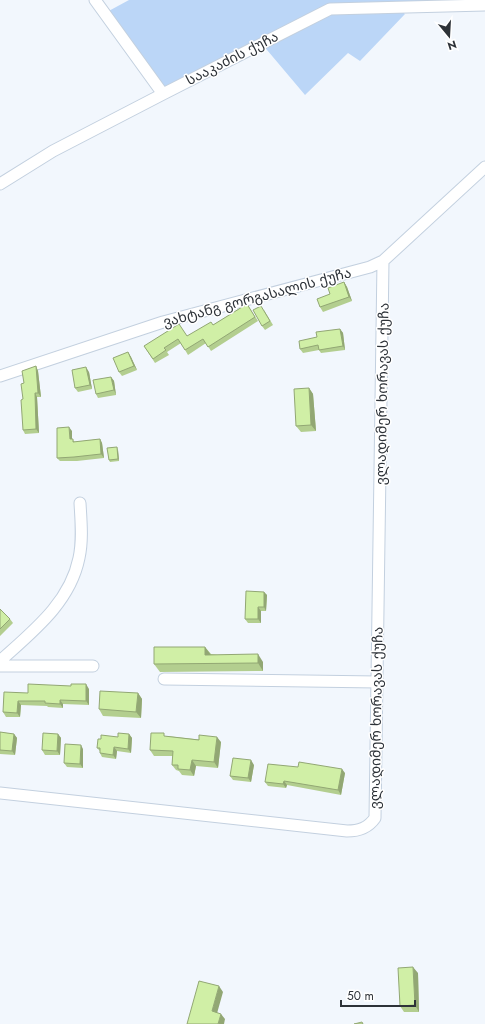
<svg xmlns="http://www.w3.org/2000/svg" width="485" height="1024" font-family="Jost,'Noto Sans Georgian',sans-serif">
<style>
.green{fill:#bbd6f7}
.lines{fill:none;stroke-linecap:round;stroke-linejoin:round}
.minor-casing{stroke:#c3d0df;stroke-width:13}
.minor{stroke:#fff;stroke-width:11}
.wall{fill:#b3ce8f}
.shaded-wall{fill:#92a774}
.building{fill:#d0efa6;stroke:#92a774}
.labels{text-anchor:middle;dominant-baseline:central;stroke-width:3;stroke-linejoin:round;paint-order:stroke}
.street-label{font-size:14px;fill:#2d3238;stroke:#fff}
</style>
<rect width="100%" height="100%" fill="#f2f7fd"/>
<path class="green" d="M129 0H485L397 8 405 14 360 61 348 53 305 95 262 44 163 94 105 13Z"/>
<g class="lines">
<defs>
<path id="minor" d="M95 0 163 94
M0 184 53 151 163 94 330 9 485 5
M0 376 163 322 370 267 383 261 485 167
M0 661C32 632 70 603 79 558 83 540 81 521 80 503
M0 666H93
M164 679 377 682
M0 793 347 831C359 831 368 828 375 818L383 261"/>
</defs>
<use href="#minor" class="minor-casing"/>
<use href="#minor" class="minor"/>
</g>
<path class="wall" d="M344 282 347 287 352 301 323 312 320 307 330 294Z
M247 304 258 321 211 351 206 343 188 355 181 343 167 352 169 355 155 363 144 346 187 336 213 325Z
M264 310 273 325 265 330 262 326Z
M340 329 343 333 345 350 321 353 319 350 303 353 300 349 317 337Z
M128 352 131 357 137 370 122 376 119 372Z
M36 366 38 371 41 397H37L39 433 25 434 23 430V399L24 383Z
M89 372 92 389 78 392 75 388Z
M111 377 114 381 116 395 98 398 96 394Z
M309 388 313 394 316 431 301 432 296 426Z
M72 431V439L75 442 100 439 102 443 104 458 77 461H60L57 458Z
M118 450 119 461 110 462 109 460Z
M264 592 267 595 266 611H261V623H248L245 619Z
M0 609 10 619 13 623 0 636Z
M205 647 211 654 263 662V671L160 672 154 664Z
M89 689V705L63 704V708L48 707 47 706 21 705 20 717H6L3 712 28 693Z
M138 693 142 699 141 718 103 716 99 709Z
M0 732 14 734 17 738 15 755 0 754Z
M58 734 61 738 60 755H45L42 750Z
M129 734 132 738 131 753 117 751 116 759 102 757 100 753V751L97 748 118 737Z
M167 736 221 742 218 768 196 766 194 776 182 775 179 771 176 770 172 765 173 756H154L150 750Z
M83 749V768L67 767 64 763Z
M254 765 251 782 233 780 230 776Z
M345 773 341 795 287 785 286 788 268 786 265 782Z
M418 973 419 1012H404L400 1006Z"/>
<path class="shaded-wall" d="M344 282 347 287 352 301 349 297Z
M340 329 343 333 345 350 343 346Z
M128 352 131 357 137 370 134 366Z
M36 366 38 371 41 397 38 393Z
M86 367 89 372 92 389 90 385Z
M111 377 114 381 116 395 114 390Z
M309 388 313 394 316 431 311 425Z
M35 393 37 397 39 433 36 429Z
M69 427 72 431V443L70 439Z
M100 439 102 443 104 458 101 454Z
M117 447 118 450 119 461 118 459Z
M264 592 267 595 266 611 264 607Z
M258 607 261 611V623L258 619Z
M205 647 211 655H205Z
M258 654 263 662V671L258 663Z
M86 684 89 689V705L86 701Z
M138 693 142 699 141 718 136 712Z
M60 700 63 704V708L60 704Z
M18 701 21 705 20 717 17 713Z
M14 734 17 738 15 755 12 751Z
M58 734 61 738 60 755 57 751Z
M129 734 132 738 131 753 128 749Z
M217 737 221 742 218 768 214 762Z
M81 745 83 749V768L80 764Z
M114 747 117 751 116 759 113 755Z
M192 760 196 766 194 776 190 770Z
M251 760 254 765 251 782 248 778Z
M342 769 345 773 341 795 338 790Z
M284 781 287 785 286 788 283 784Z
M413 967 418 973 419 1012 415 1005Z
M219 986 223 992 216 1017 212 1011Z
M221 1014 225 1019 224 1024H218Z"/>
<path class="building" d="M344 282 349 297 320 307 317 299 330 294 328 288Z
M247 304 255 317 208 347 203 339 185 350 178 339 164 348 166 350 153 359 144 346 179 324 187 336 211 322 213 325Z
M261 306 270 321 262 326 253 310Z
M340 329 343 346 319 350 318 345 300 349 299 341 317 337 316 332Z
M128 352 134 366 119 372 113 358Z
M36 366 38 393H35L36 429 23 430 21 400 23 399 21 384 24 383 22 371Z
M86 367 90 385 75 388 72 370Z
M111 377 114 390 96 394 93 380Z
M309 388 311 425 296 426 294 389Z
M69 427 70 439H73V442L100 439 101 454 74 457 57 458V428Z
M117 447 118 459 109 460 107 448Z
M246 591 264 592V607H258V619H245Z
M0 609 10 619 0 629Z
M154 647H205V655L258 654V663L154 664Z
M28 684 71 686V684H86V701L60 700V704L45 703V701H18L17 713 3 712 4 692 28 693Z
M100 691 138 693 136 712 99 709Z
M0 732 14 734 12 751 0 750Z
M43 733 58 734 57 751 42 750Z
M118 733 129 734 128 749 114 747 113 755 100 753V748H97L98 739H101V735L118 737Z
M151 733H164V736L199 740V735L217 737 214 762 192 760 190 770 178 769V765H172L173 751 150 750Z
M65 744 81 745 80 764 64 763Z
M233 758 251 760 248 778 230 776Z
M299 762 342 769 338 790 284 781 283 784 265 782 268 764 298 767Z
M413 967 415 1005 400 1006 398 968Z
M199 981 219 986 212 1011 221 1014 218 1024H187Z
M362 1022 363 1024H354Z"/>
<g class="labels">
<g class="street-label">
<text transform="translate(232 58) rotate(-27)">სააკაძის ქუჩა</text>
<text transform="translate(257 297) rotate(-15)">ვახტანგ გორგასალის ქუჩა</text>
<text transform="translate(382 394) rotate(-89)">ვლადიმერ ხორავას ქუჩა</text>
<text transform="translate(376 718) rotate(-89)">ვლადიმერ ხორავას ქუჩა</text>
</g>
</g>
<g transform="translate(449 36) rotate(162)" stroke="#ffffff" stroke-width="3" paint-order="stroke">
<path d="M0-3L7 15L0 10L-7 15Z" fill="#2d3238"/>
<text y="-6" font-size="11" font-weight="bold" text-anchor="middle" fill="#2d3238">N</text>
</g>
<path d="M341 1000v6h74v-6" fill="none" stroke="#2d3238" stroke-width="2"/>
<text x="347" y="1000" font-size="12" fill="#2d3238" stroke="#ffffff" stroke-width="3" paint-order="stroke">50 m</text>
</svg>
